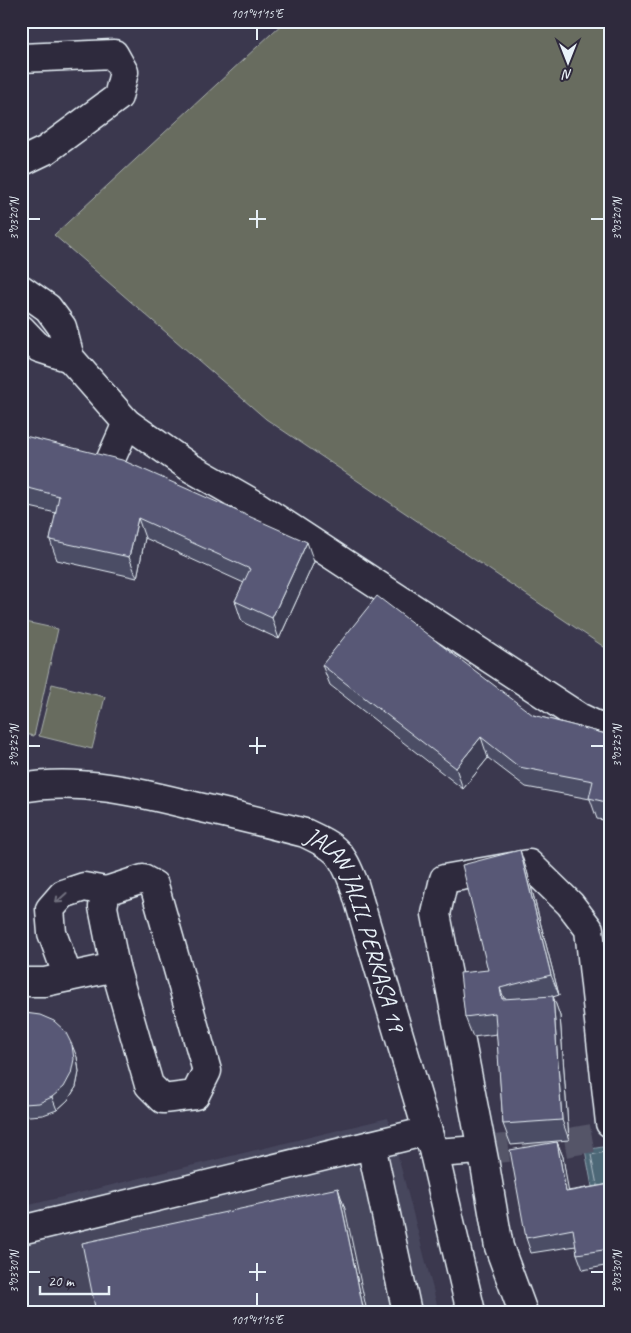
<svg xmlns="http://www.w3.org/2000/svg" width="631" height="1333" font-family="Caveat,sans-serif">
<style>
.built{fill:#47465d}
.green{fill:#676c5f;stroke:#a8aeac}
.water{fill:#4e6777;stroke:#8c9eab}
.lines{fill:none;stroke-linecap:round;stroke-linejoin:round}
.shore{stroke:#aabac4;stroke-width:1}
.minor-tunnel{stroke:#555468;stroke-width:28;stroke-dasharray:28 14;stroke-linecap:butt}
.minor-casing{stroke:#e8f1f8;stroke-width:31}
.minor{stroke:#2f2a3d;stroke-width:28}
.wall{fill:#4c4d65;stroke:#e8f1f8}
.shaded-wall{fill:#3e3e53;stroke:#e8f1f8}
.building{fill:#585976;stroke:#e8f1f8}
.oneway{stroke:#70707e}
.ticks{fill:none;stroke:#e8f1f8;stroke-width:2}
.labels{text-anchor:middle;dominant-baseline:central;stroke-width:4;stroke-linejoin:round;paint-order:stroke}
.street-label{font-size:24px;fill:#e8f1f8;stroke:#2f2a3d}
.neatline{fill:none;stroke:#e8f1f8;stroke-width:2}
.ticks-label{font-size:12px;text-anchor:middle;fill:#e8f1f8}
</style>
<rect width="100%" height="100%" fill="#3b384e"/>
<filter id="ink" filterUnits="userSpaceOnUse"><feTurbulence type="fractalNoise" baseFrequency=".02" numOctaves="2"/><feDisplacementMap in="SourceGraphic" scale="10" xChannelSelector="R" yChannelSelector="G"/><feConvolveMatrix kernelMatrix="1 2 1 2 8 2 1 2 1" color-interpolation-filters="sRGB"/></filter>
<g filter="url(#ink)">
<path class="built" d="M388 1118 439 1312H21V1207Z"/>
<path class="green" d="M285 21H610V651L266 419 54 235Z
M21 621 58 629 34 736 21 733Z
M52 684 105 697 92 749 39 736Z"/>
<path class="water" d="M608 1146 610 1190 593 1192 585 1150Z"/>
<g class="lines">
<path class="shore" d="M597 1185 591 1155 610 1151"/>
<path class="minor-tunnel" d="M481 1150 558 1144 610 1135"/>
<defs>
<g id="minor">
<path d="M21 58 114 54 124 72 118 97 46 150 21 162"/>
<path d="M21 289 48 308 62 327 70 358 127 423 191 468 254 504 579 717 610 732"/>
<path d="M21 329 39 348 70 358"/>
<path d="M110 461 127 423"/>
<path id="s1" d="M21 788C79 777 142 793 198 807 234 815 270 824 305 833 337 848 341 851 354 884L434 1153 471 1312"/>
<path d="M143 879 154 885 207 1071 195 1095 163 1099 149 1085 115 967 103 907 106 891Z"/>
<path d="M68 977 52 933 50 909 63 894 84 887 106 891"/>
<path d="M21 982H45L115 967"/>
<path d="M371 1145 407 1312"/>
<path d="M434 1153 481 1150"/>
<path d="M21 1230 428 1131"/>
<path d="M523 1312 499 1247 485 1165 436 914 444 879 529 864 570 904 589 929 610 1123"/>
</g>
</defs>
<use href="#minor" class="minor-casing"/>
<use href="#minor" class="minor"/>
</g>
<path class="wall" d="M21 435 314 562 279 639 242 622 235 601 244 583 145 538 137 578 57 560 50 540 56 513 21 505Z
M322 665 533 715 610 735V821L597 819 590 799 526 787 488 758 463 789 330 685Z
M527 871 559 995 553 997 560 1016 569 1140 511 1145 503 1124 497 1034 473 1037 465 1017 488 970Z
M21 1014 77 1057 79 1072 76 1087 68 1100 57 1110 43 1115 29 1116 21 1114Z
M557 1142 563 1157 568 1191 610 1184V1265L583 1270 577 1254 576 1246 531 1253 526 1238Z"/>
<path class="shaded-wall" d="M138 518 145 538 137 578 129 557Z
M307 542 314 562 279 639 272 618Z
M481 737 488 758 463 789 456 768Z
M520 850 527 871 559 995 551 975Z
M500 988 508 1008 502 999Z
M553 996 560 1016 569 1140 562 1120Z
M72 1045 77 1057 79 1072 76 1087 68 1100 57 1110 52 1097Z
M557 1142 563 1157 571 1207 566 1192Z
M338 1188 345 1209 367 1312H364Z"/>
<path class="building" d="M21 435 122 460 307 542 272 618 235 601 250 569 138 518 129 557 50 540 59 496 21 486Z
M377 596 533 715 610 735V803L589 798 593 781 519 767 481 737 456 768 322 665Z
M520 850 551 975 500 988 502 999 553 996 562 1120 503 1124 495 1013 465 1017 460 973 488 970 462 865Z
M25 1013 40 1015 54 1021 65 1031 72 1045 74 1059 71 1074 64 1087 52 1097 39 1103 24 1104 21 1103V1014Z
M557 1142 566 1192 610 1184V1249L577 1254 573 1229 526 1238 510 1150Z
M338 1188 364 1312H96L82 1243Z"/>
<defs><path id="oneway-shaft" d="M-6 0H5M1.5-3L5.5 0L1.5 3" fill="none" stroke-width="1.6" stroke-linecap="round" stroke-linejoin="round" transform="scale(1.25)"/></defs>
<use class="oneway" href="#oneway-shaft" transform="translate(61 898) rotate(138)"/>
</g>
<path class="ticks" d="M257 28V40M257 210V228M28 219H40M249 219H266M591 219H604M257 737V754M28 746H40M249 746H266M591 746H604M257 1263V1281M28 1272H40M249 1272H266M591 1272H604M257 1293V1306"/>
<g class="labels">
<g class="street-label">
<text stroke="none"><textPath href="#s1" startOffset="404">JALAN JALIL PERKASA 19</textPath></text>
</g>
</g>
<rect width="631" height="1333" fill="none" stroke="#2f2a3d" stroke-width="55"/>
<g transform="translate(568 62) rotate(180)" stroke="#2f2a3d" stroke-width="4" paint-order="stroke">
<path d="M0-4L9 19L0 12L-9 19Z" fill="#e8f1f8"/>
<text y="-8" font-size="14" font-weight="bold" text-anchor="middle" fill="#e8f1f8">N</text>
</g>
<path d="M40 1286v8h69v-8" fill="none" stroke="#e8f1f8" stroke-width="2.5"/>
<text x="48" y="1286" font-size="15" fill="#e8f1f8" stroke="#2f2a3d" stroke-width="4" paint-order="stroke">20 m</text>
<rect x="28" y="28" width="576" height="1278" class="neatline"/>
<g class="ticks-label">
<text x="257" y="18">101°41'15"E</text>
<text transform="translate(617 219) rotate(-90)" y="4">3°03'20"N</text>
<text transform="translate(14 219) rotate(-90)" y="4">3°03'20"N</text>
<text transform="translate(617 746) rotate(-90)" y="4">3°03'25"N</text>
<text transform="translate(14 746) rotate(-90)" y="4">3°03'25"N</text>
<text transform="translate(617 1272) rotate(-90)" y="4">3°03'30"N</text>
<text transform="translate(14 1272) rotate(-90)" y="4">3°03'30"N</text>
<text x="257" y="1324">101°41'15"E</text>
</g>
</svg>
